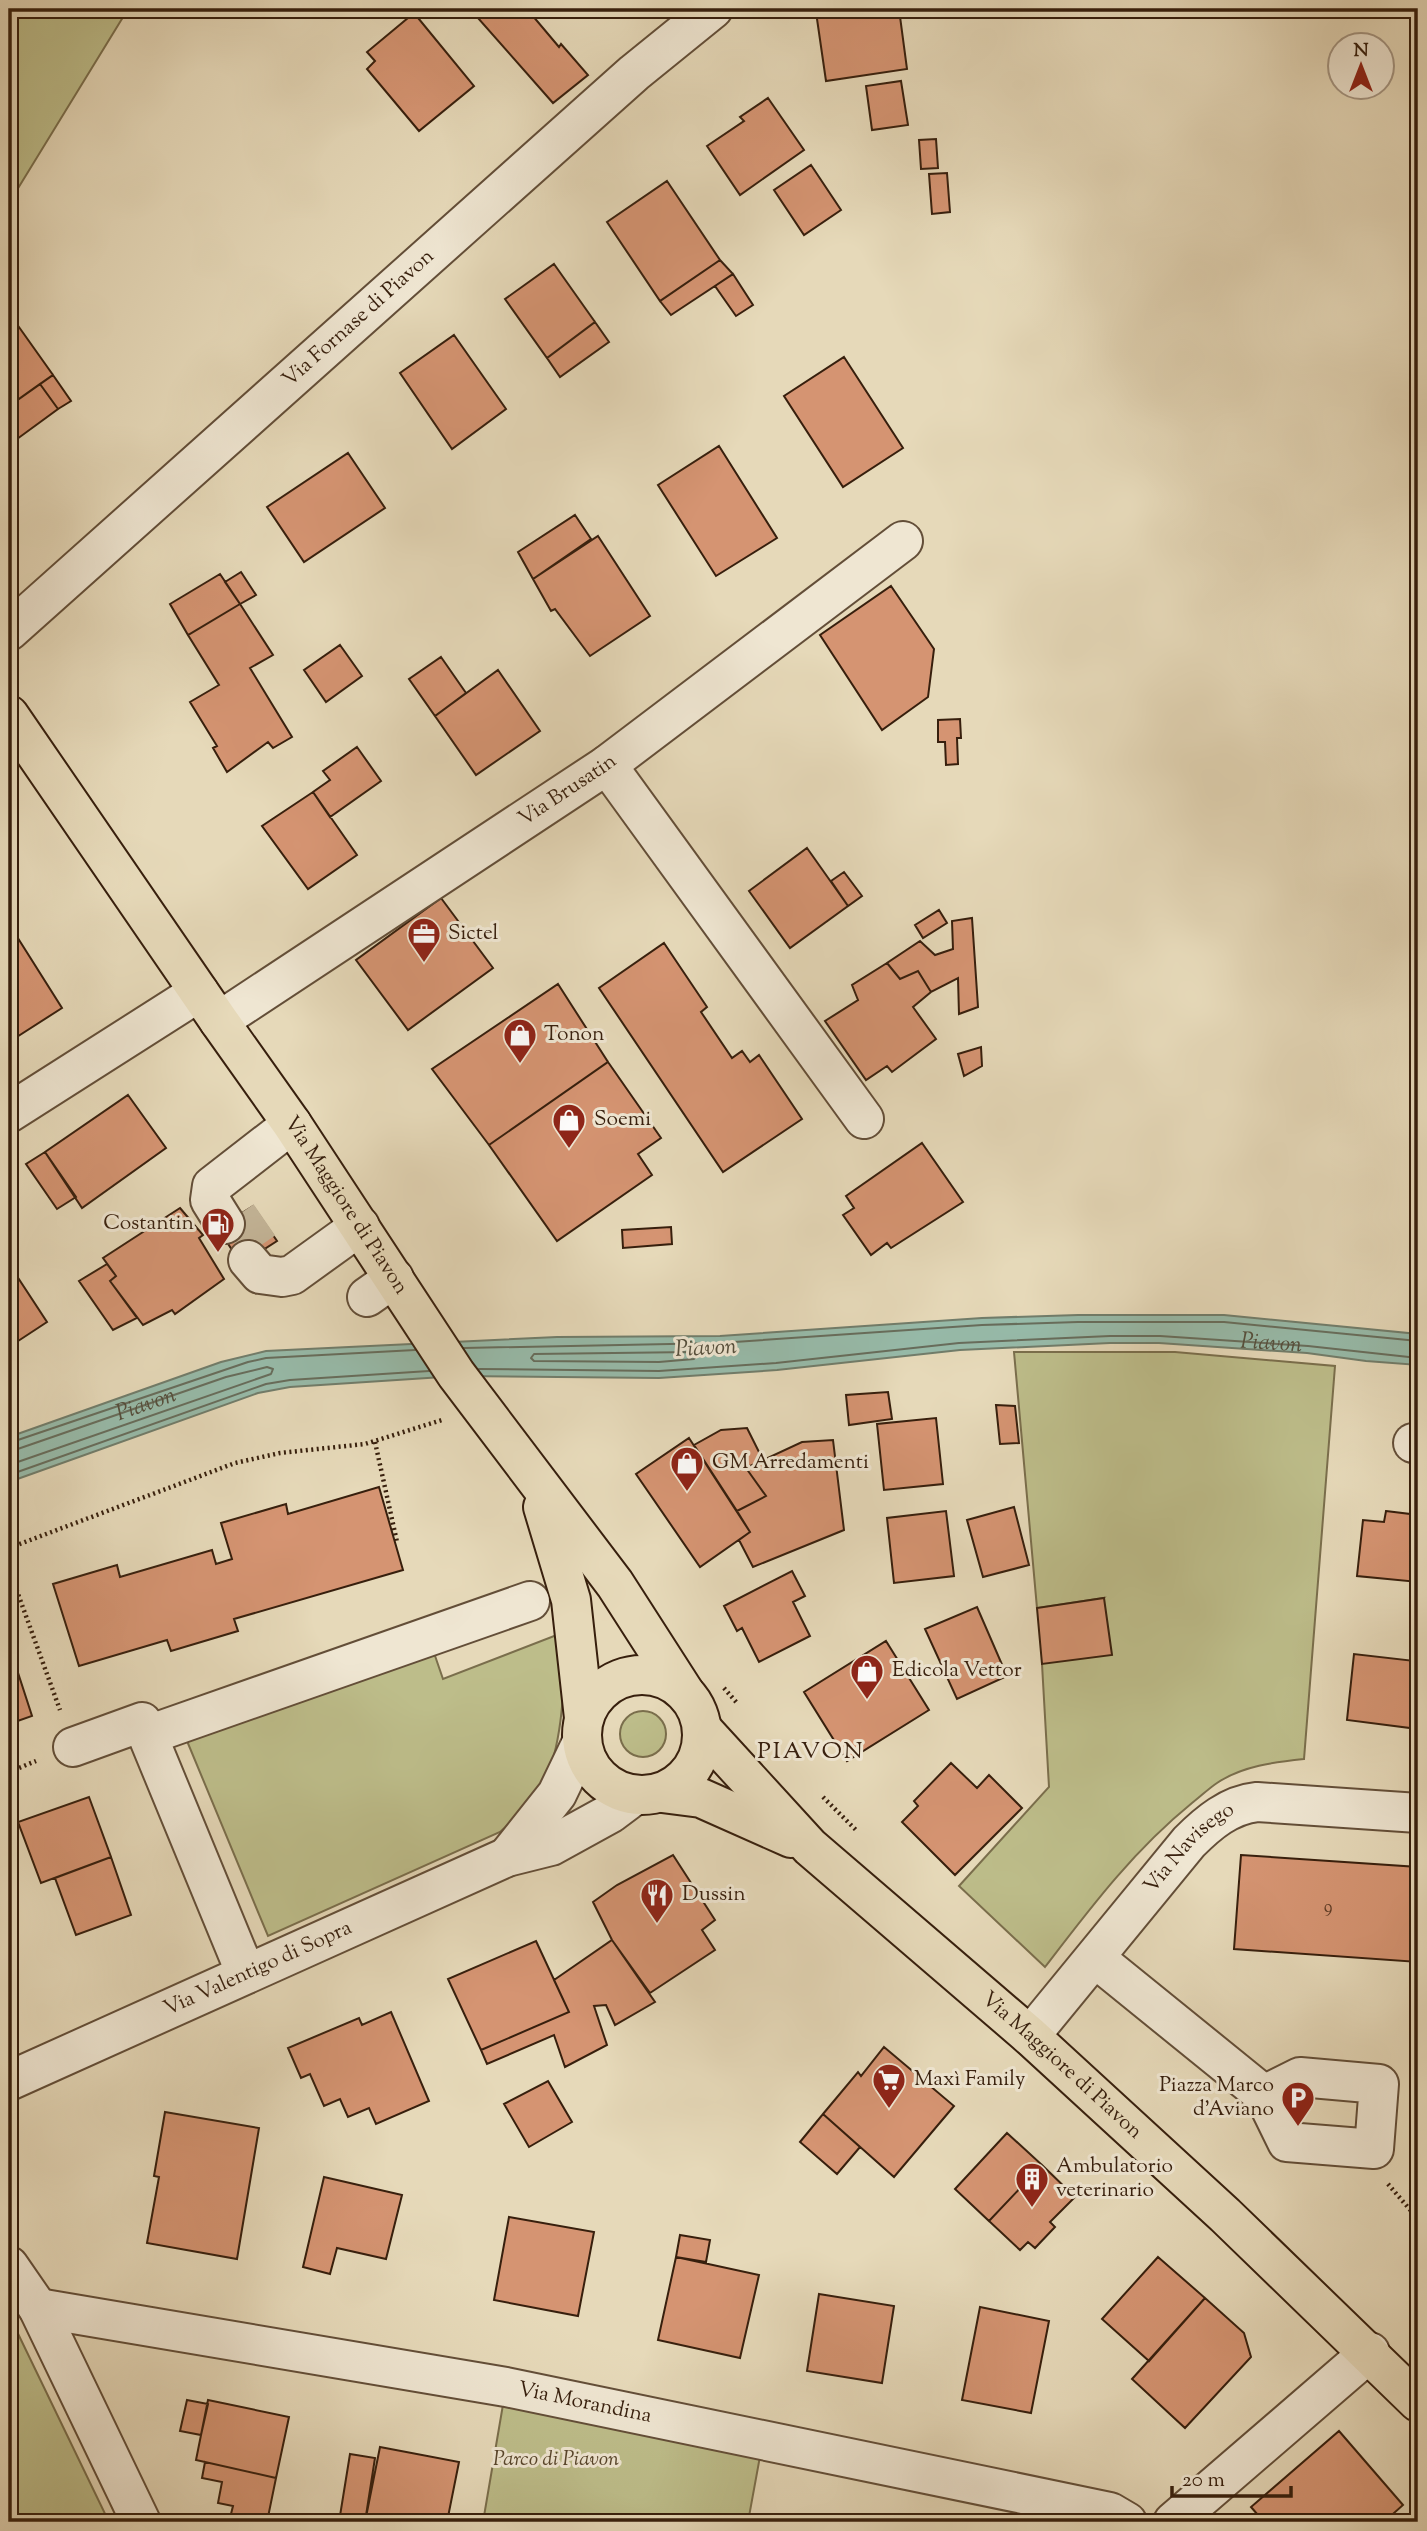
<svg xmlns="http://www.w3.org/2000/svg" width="1427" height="2531" font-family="'Sorts Mill Goudy',serif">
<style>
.green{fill:#bdbd8a;stroke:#7a6e4c;stroke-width:2}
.water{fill:#97bbaa;stroke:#717d6b;stroke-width:2}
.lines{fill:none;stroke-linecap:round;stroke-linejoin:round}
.shore{stroke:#676d5c;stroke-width:2}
.building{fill:#d59472;stroke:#371f0d;stroke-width:2}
.minor-tunnel{stroke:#c3b497;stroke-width:38;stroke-dasharray:38 19;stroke-linecap:butt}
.minor-casing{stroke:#634e38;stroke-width:42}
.major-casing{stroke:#371f0d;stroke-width:42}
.path{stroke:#371f0d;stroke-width:4.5;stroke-dasharray:2 3.5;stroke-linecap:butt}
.minor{stroke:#efe6d2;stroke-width:38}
.major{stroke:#e6d9b9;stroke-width:38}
.labels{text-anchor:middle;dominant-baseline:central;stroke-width:6;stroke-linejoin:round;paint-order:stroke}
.number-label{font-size:18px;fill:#5e3c26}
.street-label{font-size:21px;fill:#371f0d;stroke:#efe6d2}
.poi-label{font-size:21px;fill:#371f0d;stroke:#efe6d2;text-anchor:start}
.park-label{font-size:21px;font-style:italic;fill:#58462c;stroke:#efe6d2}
.water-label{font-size:23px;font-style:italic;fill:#544e3c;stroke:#efe6d2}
.quarter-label{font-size:24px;letter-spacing:2px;fill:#371f0d;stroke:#efe6d2}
</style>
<rect width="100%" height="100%" fill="#e6d9b9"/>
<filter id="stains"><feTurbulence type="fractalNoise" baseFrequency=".00286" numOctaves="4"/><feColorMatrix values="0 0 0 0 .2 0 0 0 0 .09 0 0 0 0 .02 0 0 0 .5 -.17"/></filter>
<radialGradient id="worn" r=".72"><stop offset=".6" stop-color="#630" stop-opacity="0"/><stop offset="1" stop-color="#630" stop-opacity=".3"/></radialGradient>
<path class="green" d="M9 9H128L9 203Z
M1014 1352H1175L1335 1366 1304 1759C1275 1762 1242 1766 1217 1783 1208 1789 1200 1797 1192 1803 1133 1851 1091 1907 1045 1967L959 1886 1049 1787 1042 1664 1104 1598 1037 1608Z
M567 1631C564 1674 564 1742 545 1780 534 1800 517 1817 500 1832L268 1936 187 1741 433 1650 443 1679Z
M620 1734a23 23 0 1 1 46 0a23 23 0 1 1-46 0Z
M9 2315 109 2522H9Z
M506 2387 763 2440 748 2522H483Z"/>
<path class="water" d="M1078 1315H1224L1418 1334V1365L1366 1361 1307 1353 1159 1343H1110L960 1350 777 1370 659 1378 458 1376 290 1387 258 1393 9 1482V1437L221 1362 266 1351 557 1337 720 1336 982 1318Z"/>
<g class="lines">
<g class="shore">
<path d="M464 1348 720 1343 982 1325 1078 1322H1224L1418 1341"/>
<path d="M693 1352 697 1355 694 1359 659 1362 534 1361 531 1358 534 1354Z"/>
<path id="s1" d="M479 1369 659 1371 776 1363 959 1343 1110 1336H1160L1308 1346 1418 1358"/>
<path d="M9 1443 248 1362 266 1358 415 1350"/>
<path id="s2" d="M9 1452 226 1377 267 1367 273 1369 271 1374 9 1465"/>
<path d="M9 1475 266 1384 290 1380 429 1371"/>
</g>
</g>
<path class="building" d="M470 9H527L559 47 561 44 588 75 553 103Z
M840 9H899L907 69 826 81 816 12Z
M414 13 474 86 419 131 367 69 375 61 367 52Z
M901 81 908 125 872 130 866 86Z
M768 98 804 150 740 195 707 146 744 121 740 117Z
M936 139 938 168 921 169 919 140Z
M811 165 841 210 804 235 774 190Z
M947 173 950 212 932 214 929 174Z
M667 181 720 260 660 301 607 222Z
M720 260 733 274 671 315 660 301Z
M554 264 595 322 547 358 505 299Z
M733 274 753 305 736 316 715 286Z
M9 313 53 375 9 406Z
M595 322 609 342 560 377 547 358Z
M454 335 506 409 452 449 400 373Z
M844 357 903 448 843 487 784 396Z
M53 375 71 401 58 409 40 384Z
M40 384 58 409 13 442 9 437V406Z
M719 446 777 538 716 576 658 485Z
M348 453 385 508 304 562 267 507Z
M575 515 591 539 533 579 518 552Z
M598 536 650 616 590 656 555 609 551 611 533 579Z
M241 572 256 595 240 604 225 582Z
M220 574 240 604 188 635 170 604Z
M891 586 934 649 928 697 882 730 820 635Z
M240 604 273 655 250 668 292 737 273 748 268 742 227 772 213 748 217 746 190 702 219 685 188 635Z
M340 645 362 676 326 702 304 670Z
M441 657 466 693 435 716 409 679Z
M498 670 540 731 476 775 435 716Z
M960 719 961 738H957L958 764 946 765 945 742H938V720Z
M357 747 381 781 330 817 313 792 330 780 323 771Z
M313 792 357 855 308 889 262 826Z
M807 848 848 906 790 948 749 891Z
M844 872 862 896 848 906 831 881Z
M441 898 493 968 408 1030 356 960Z
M939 910 947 923 923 938 915 925Z
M972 918 978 1007 959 1014 958 978 931 992 918 971 900 979 887 963 920 941 935 955 953 949 952 921Z
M9 924 62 1008 9 1042Z
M664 943 707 1007 701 1012 732 1058 742 1051 750 1062 759 1055 802 1119 723 1172 599 988Z
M887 963 900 979 918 971 931 992 913 1007 936 1039 892 1072 887 1066 866 1080 825 1021 858 1000 852 985Z
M558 984 608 1062 489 1145 432 1069Z
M981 1047 982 1066 964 1076 958 1054Z
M608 1062 661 1138 638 1154 652 1175 557 1241 489 1145Z
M128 1095 166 1148 82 1208 45 1152Z
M922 1143 963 1202 891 1248 887 1243 871 1255 843 1215 854 1208 846 1196Z
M45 1152 76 1197 57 1209 26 1164Z
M253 1206 277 1241 241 1264 218 1228Z
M180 1208 203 1235 199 1238 224 1279 175 1314 172 1310 143 1325 110 1281 116 1276 103 1258Z
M671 1227 672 1244 623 1248 622 1230Z
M9 1264 47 1322 9 1347Z
M107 1264 116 1276 110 1281 137 1318 113 1330 79 1281Z
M888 1392 892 1419 849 1425 846 1395Z
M996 1405 1015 1406 1019 1443 1000 1444Z
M936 1418 943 1484 884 1490 877 1424Z
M747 1428 763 1460 746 1468 766 1496 737 1511 694 1445 721 1430Z
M689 1438 750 1532 700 1567 636 1474Z
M833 1440 844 1530 753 1567 739 1540 750 1532 737 1511 766 1496 746 1468 802 1442Z
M379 1487 403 1570 234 1619 238 1631 171 1651 167 1640 79 1666 53 1584 117 1565 120 1577 212 1550 216 1564 232 1559 221 1523 286 1504 288 1514Z
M1014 1507 1029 1565 983 1577 967 1520Z
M946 1511 954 1576 894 1583 887 1518Z
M1386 1511 1418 1515V1582L1357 1576 1363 1520 1384 1522Z
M792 1571 805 1596 793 1602 810 1636 759 1662 742 1628 737 1631 724 1606Z
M1104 1598 1112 1655 1042 1664 1037 1608Z
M977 1607 1007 1676 957 1699 925 1629Z
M886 1641 929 1710 847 1761 804 1692Z
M9 1645 32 1716 9 1724Z
M1415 1653H1418V1729L1347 1720 1354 1654 1414 1661Z
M951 1763 977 1788 989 1775 1022 1808 955 1875 902 1822 918 1806 914 1801Z
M89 1797 111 1857 41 1883 18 1822Z
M673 1855 715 1920 702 1930 715 1950 650 1993 612 1940 593 1902 617 1885Z
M1241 1855 1418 1867V1962L1234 1949Z
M111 1857 131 1915 76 1935 55 1878Z
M612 1940 655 2002 615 2025 606 2005 594 2006 607 2045 565 2067 554 2035 487 2064 481 2050 569 2012 554 1980Z
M536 1941 569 2012 481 2050 448 1979Z
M391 2012 429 2101 376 2124 369 2108 348 2117 340 2099 324 2106 310 2074 301 2078 288 2048 359 2018 362 2025Z
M884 2047 954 2106 894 2177 823 2114 858 2072 861 2076Z
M548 2081 572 2122 529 2147 504 2104Z
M165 2112 259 2128 237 2259 147 2243 159 2177 154 2176Z
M823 2114 860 2147 837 2174 800 2142Z
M1007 2133 1042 2165 989 2221 955 2189Z
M1042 2165 1075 2197 1050 2222 1055 2227 1035 2248 1028 2242 1020 2250 989 2221Z
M324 2177 402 2195 386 2259 337 2248 330 2274 303 2267Z
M509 2217 594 2232 578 2316 494 2300Z
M680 2235 710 2240 706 2262 676 2257Z
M676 2257 759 2275 740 2358 658 2340Z
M1158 2257 1205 2298 1149 2361 1102 2319Z
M819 2294 894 2306 882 2383 807 2371Z
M1205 2298 1244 2333 1251 2357 1185 2428 1132 2379Z
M980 2307 1049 2321 1031 2413 962 2400Z
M187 2400 208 2404 201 2435 180 2431Z
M208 2400 289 2417 276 2478 196 2460Z
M1339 2431 1403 2505 1384 2522H1264L1251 2507Z
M380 2447 459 2462 447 2522H365Z
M350 2454 375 2458 365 2522H339Z
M205 2462 276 2478 267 2522H229L233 2506 218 2503 222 2482 202 2478Z"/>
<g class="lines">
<path class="minor-tunnel" d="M238 1215 262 1250"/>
<defs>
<g id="minor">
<path id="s3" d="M9 631 634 73 713 9"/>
<path d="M607 765 864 1119"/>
<path id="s4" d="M219 1021 607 765 903 541"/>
<path d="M9 1113 199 992"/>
<path d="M225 1224 210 1200 212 1186 292 1124"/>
<path d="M248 1260 260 1274 282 1277 292 1275 360 1226"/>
<path d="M367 1297 394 1278"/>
<path d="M1413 1443H1418"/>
<path d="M148 1735 530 1601"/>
<path d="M73 1747 142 1722 246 1974"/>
<path d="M507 1857 557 1794 581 1744"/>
<path d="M1095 1958 1264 2095"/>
<path id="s5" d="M1030 2036 1189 1842C1208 1823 1229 1805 1257 1802L1418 1813"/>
<path d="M1300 2077 1379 2084 1374 2149 1287 2142 1264 2095Z"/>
<path id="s6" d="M9 2081 507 1857 551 1846 611 1813 635 1795"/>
<path d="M9 2266 38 2308 141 2522"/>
<path id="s7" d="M38 2308 506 2387 1110 2512 1127 2522"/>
<path d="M1173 2522 1370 2352"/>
</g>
<g id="major">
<path id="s8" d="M9 715 219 1021 292 1124 456 1374 615 1584 685 1693"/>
<path d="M543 1507 571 1600 584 1718"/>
<circle cx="642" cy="1735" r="60"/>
<path id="s9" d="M703 1730 810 1847 1030 2036 1225 2215 1418 2402"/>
<path d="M662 1793 701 1798 791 1838"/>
</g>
</defs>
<use href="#minor" class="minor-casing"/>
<use href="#major" class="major-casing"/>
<path class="path" d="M375 1442 397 1542
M9 1548 235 1463 280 1453 365 1444 442 1420
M9 1569 60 1710
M724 1688 737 1703
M9 1772 36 1761
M823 1797 856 1830
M1388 2184 1418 2219"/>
<use href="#minor" class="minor"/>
<use href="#major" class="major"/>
</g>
<defs>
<symbol id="office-pin" viewBox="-11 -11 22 30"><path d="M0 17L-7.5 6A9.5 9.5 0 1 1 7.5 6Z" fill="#8f2418" stroke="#efe6d2"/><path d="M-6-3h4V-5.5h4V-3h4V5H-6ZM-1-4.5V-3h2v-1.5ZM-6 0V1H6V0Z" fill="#fff"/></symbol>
<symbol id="shop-pin" viewBox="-11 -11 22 30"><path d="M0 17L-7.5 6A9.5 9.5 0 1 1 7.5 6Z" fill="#8f2418" stroke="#efe6d2"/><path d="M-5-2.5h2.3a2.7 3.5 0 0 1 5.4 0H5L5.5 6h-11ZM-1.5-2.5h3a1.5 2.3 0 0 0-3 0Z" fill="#fff"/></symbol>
<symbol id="fuel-pin" viewBox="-11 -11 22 30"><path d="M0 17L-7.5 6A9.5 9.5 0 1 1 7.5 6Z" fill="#8f2418" stroke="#efe6d2"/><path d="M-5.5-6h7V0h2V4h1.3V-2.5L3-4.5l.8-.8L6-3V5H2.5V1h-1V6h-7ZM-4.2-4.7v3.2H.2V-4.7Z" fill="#fff"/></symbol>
<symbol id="restaurant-pin" viewBox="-11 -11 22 30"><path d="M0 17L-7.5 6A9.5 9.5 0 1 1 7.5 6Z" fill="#8f2418" stroke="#efe6d2"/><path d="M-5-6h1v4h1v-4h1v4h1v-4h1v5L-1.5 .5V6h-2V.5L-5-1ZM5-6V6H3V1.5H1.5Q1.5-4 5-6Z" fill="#fff"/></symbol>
<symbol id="supermarket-pin" viewBox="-11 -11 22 30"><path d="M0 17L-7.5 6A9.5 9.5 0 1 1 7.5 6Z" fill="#8f2418" stroke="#efe6d2"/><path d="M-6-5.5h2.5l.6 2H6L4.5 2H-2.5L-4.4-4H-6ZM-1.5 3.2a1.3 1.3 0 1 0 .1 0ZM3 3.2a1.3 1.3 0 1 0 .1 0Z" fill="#fff"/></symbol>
<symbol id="parking-pin" viewBox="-11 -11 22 30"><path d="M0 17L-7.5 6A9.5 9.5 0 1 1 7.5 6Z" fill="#8f2418" stroke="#efe6d2"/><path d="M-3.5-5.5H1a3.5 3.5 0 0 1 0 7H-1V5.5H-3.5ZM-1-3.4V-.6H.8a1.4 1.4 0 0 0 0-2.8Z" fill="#fff"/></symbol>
<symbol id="building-pin" viewBox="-11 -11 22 30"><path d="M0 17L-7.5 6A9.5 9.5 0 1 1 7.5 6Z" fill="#8f2418" stroke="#efe6d2"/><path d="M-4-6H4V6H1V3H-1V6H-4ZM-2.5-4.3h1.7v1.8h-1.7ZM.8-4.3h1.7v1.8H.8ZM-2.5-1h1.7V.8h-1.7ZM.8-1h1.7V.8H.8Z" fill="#fff"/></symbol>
</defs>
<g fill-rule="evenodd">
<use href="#office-pin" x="405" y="915" width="38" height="52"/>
<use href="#shop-pin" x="501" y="1016" width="38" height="52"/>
<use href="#shop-pin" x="550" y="1101" width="38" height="52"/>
<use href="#fuel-pin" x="199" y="1205" width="38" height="52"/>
<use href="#shop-pin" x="668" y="1444" width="38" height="52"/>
<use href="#shop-pin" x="848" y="1652" width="38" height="52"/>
<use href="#restaurant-pin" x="638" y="1876" width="38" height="52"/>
<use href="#supermarket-pin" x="870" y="2061" width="38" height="52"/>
<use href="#parking-pin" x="1279" y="2079" width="38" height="52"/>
<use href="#building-pin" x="1013" y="2160" width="38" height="52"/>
</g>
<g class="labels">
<g class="number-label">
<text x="1328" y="1908">9</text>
</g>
<g class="street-label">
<text stroke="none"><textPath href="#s3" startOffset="469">Via Fornase di Piavon</textPath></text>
<text stroke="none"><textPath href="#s4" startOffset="418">Via Brusatin</textPath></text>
<text stroke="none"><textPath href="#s8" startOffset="595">Via Maggiore di Piavon</textPath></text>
<text stroke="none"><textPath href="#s5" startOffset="247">Via Navisego</textPath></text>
<text stroke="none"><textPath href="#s6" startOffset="273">Via Valentigo di Sopra</textPath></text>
<text stroke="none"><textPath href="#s9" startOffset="492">Via Maggiore di Piavon</textPath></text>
<text stroke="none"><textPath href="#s7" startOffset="555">Via Morandina</textPath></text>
</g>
<g class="poi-label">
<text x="448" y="934">Sictel</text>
<text x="544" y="1035">Tonon</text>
<text x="594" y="1120">Soemi</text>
<text x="194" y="1224" text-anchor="end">Costantin</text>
<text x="712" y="1463">GM Arredamenti</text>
<text x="892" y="1671">Edicola Vettor</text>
<text x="682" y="1895">Dussin</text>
<text x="914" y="2080">Maxì Family</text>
<text x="1274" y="2086" text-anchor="end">Piazza Marco<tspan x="1274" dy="24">d'Aviano</tspan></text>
<text x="1056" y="2167">Ambulatorio<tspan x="1056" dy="24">veterinario</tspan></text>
</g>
<g class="park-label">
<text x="556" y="2460">Parco di Piavon</text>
</g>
<g class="water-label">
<text stroke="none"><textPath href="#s1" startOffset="794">Piavon</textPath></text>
<text transform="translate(706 1349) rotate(-3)">Piavon</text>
<text stroke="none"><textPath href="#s2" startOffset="145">Piavon</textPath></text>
</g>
<g class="quarter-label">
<text x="811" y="1752">PIAVON</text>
</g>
</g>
<rect width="1427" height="2531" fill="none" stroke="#e6d9b9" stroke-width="35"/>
<rect x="10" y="10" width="1406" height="2510" fill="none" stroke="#371f0d" stroke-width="3.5"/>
<rect x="18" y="18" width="1392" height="2496" fill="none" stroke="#371f0d" stroke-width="2"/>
<g transform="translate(1361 66)"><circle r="33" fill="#efe6d2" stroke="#a59683" stroke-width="2"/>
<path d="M0-5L12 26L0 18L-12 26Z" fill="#8f2418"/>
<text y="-10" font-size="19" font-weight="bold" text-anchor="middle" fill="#371f0d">N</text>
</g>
<path d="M1172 2486v10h119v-10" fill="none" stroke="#371f0d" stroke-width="3.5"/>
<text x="1182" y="2486" font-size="21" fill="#371f0d" stroke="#efe6d2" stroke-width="5" paint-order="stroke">20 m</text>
<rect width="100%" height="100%" filter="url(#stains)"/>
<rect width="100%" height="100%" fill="url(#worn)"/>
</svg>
